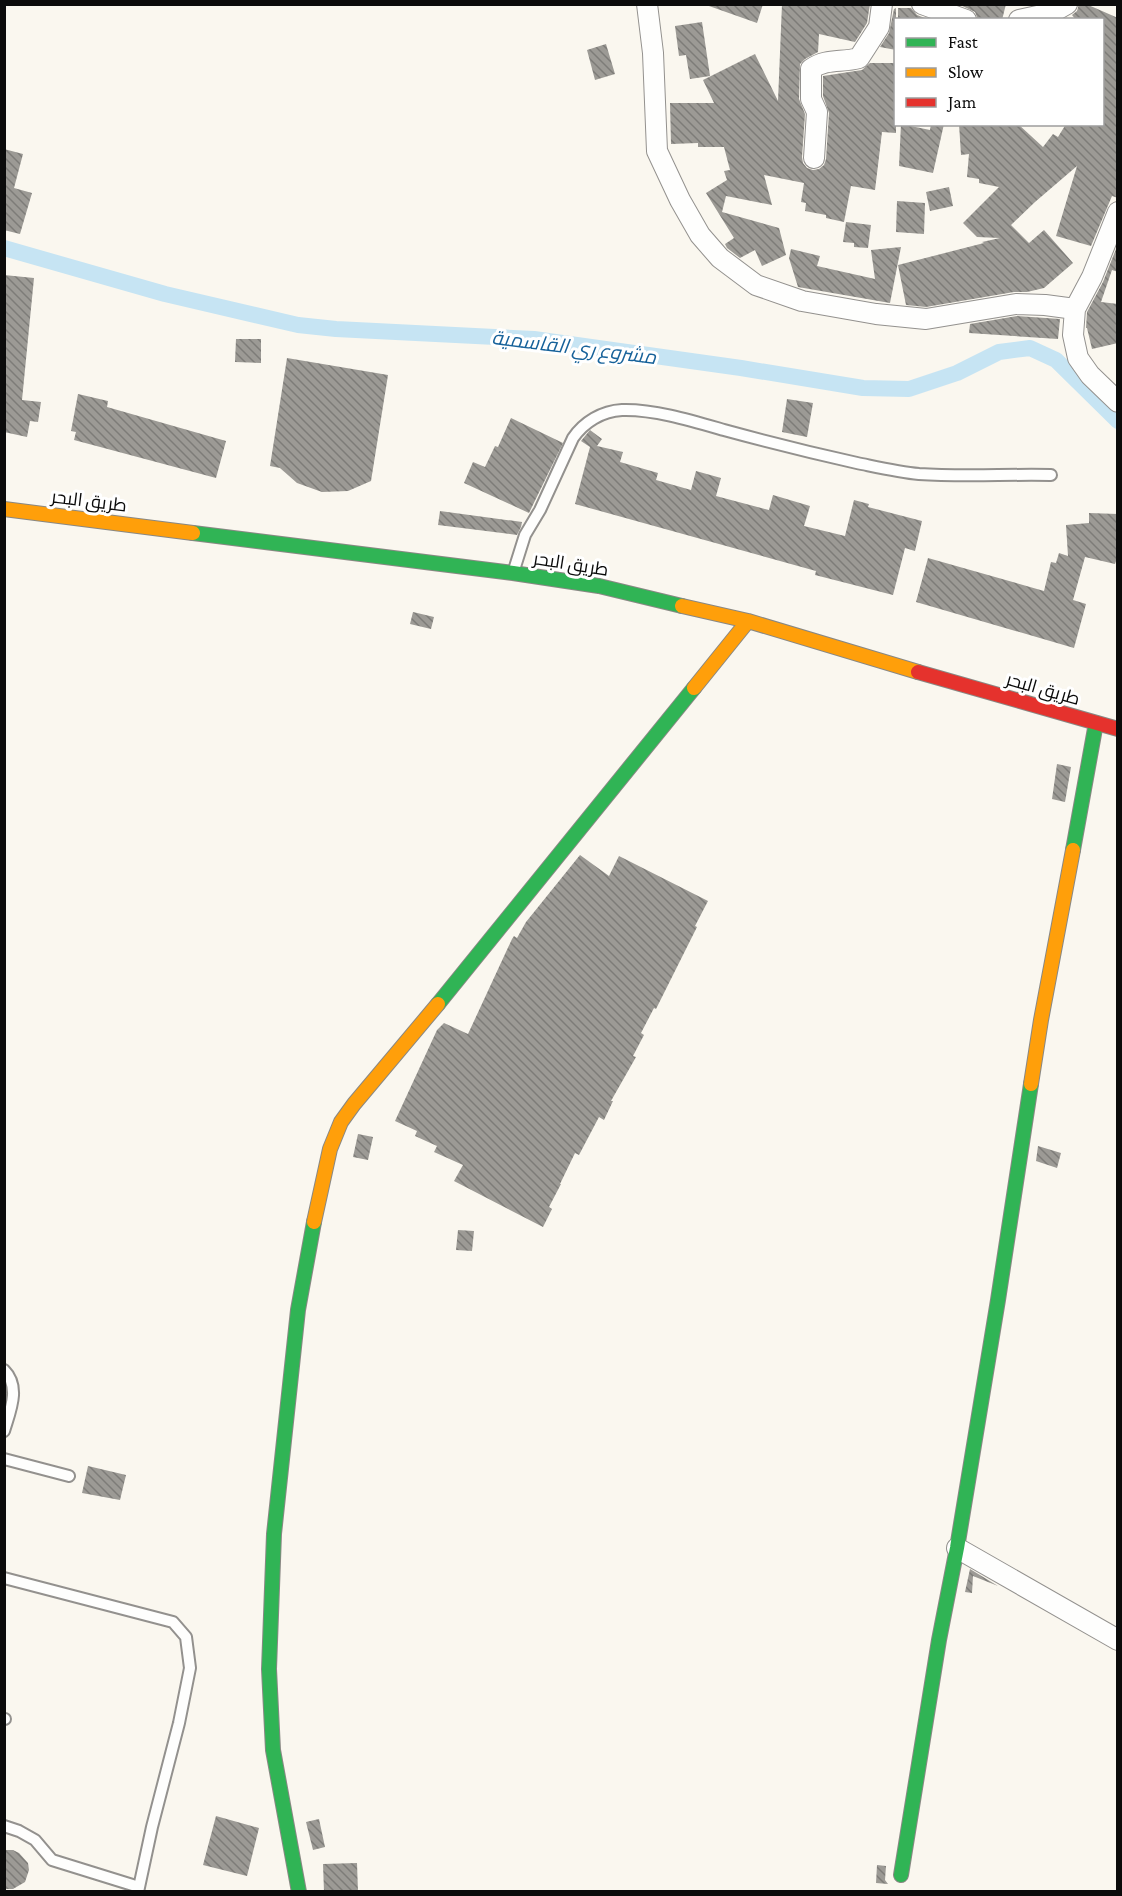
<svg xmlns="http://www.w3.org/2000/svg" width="1122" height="1896" font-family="'Crimson Pro',Cairo,serif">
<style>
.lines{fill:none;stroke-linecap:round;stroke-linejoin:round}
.canal{stroke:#c6e4f3;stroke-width:16}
.building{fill:url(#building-back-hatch)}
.lane-casing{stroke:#93918e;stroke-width:14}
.street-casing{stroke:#93918e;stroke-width:22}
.fast-casing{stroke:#898884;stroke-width:16}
.slow-casing{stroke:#898884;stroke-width:16}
.jam-casing{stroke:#898884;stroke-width:16}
.lane{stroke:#fefefd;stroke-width:10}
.street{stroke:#fefefd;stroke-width:20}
.fast{stroke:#30b455;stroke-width:14}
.slow{stroke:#ff9f0a;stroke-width:14}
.jam{stroke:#e5322d;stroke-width:14}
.labels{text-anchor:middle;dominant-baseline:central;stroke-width:6;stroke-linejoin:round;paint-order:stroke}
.street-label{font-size:18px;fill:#0b0b0b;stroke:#fff}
.water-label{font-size:20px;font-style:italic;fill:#17629a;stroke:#fff}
</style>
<defs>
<pattern id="building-back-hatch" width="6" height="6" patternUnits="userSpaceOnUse" patternTransform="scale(1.5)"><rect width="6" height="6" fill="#9c9a95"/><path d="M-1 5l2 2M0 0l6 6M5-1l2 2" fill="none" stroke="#7d7c78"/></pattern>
</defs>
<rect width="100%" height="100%" fill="#faf7ef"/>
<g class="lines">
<path class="canal" d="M4 248 165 294 298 325 336 329 534 339 741 368 863 388 909 389 957 373 999 352 1030 348 1056 360 1118 421"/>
</g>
<path class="building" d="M710 4H763L757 23 709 6Z
M782 4H870L867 23 855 42 819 34 818 52 805 59 800 64 799 99 805 114 802 157 803 163 807 168 813 170 819 169 824 165 826 159 829 113 823 96V76L862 70 870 63H896V133L882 132 875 190 851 186 844 222 826 218V215L805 211 806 203 801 202 804 183 764 175 772 205 726 196 722 212 779 228 786 255 762 266 755 250 740 258 727 248 725 244 734 238 706 193 727 180 724 171 730 170 724 147H698V143L671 144 670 103H714L703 80 755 54 778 101Z
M958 4H1006L1002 20H978L975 12Z
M1079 4H1086L1118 18V198L1112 196 1091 246 1056 236 1077 166 1035 202 1011 225 1029 243 1044 230 1073 263 1044 288 1027 292H1014L926 307 906 305 898 265 984 243 982 242 1000 238 977 237 963 223 999 187 979 183V179L967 177 969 154 961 155 959 124H1018L1043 147 1053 134 1058 137 1066 124H1102V20H1076L1072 15 1077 11Z
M896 8V50L880 47 889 33 894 9Z
M898 8H911L917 15 930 20H898Z
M702 22 710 76 690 79 686 55 679 56 675 26Z
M606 44 615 74 595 80 587 50Z
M901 124 930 130 931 124H944L933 173 899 166Z
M4 149 23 154 14 188 32 193 20 234 4 230Z
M949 187 953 206 930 211 926 192Z
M897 201 925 203 924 234 896 232Z
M846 222 871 225 868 248 854 247V243L843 242Z
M901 247 890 303 798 287 789 258 791 249 820 256 817 266 875 279 871 250Z
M1116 249 1118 250 1116 257H1118V272L1112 270 1101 302 1118 304V343L1092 349 1087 328H1086L1087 312 1103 282Z
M4 275 34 278 22 400 41 402 38 422 30 421 27 437 4 432Z
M1017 316 1060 319 1058 339 969 333 970 324Z
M236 339H261V363L235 362Z
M287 358 388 375 371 481 348 491 322 492 297 483 280 468 270 466Z
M78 394 108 401 107 407 226 441 216 478 74 440 76 432 71 431Z
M787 399 813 403 807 437 782 432Z
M511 418 563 443 529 513 464 483 473 462 485 467 495 446 498 447Z
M590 430 602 439 597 446 623 452 620 462 658 473 656 480 691 490 696 471 721 478 716 496 769 510 773 495 810 506 804 526 845 536 854 500 869 504 868 507 922 521 915 551 905 548 893 595 815 575 816 571 575 504 590 447 581 441Z
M440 511 522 522 521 527 517 535 438 525Z
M1089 513 1118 514V555L1115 564 1085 557 1073 600 1086 604 1074 648 916 602 928 558 1044 591 1051 562 1056 563 1059 553 1068 556 1066 525 1089 523Z
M413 612 434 617 431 629 410 624Z
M1057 764 1071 767 1065 802 1052 799Z
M580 855 609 876 619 856 708 901 695 926 697 927 656 1009 654 1008 641 1033 644 1035 633 1056 636 1057 611 1101H613L604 1120 599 1117 579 1155 575 1153 560 1184H561L549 1207 552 1209 543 1227 454 1181 463 1165 434 1152 437 1146 415 1136 417 1131 395 1121 437 1030 444 1023 468 1034 512 939 514 936 517 938 526 922Z
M358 1134 373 1137 368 1160 353 1157Z
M1038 1146 1061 1153 1057 1168 1036 1161Z
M458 1230 474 1231 472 1251 456 1250Z
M88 1466 126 1475 120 1500 82 1493Z
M970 1569 998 1586 973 1576 972 1593 965 1592Z
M216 1816 259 1828 247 1876 203 1865Z
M319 1819 325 1847 313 1850 306 1822Z
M4 1850H13L19 1853 28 1863 29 1870 25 1882 13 1889H4Z
M357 1863 358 1892H324L323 1864Z
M877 1865 886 1866 885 1880 888 1884 876 1883Z"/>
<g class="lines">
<defs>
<path id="lane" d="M514 570 525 535 540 510 573 438C584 422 602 411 622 410 654 409 693 421 724 430 768 442 812 453 857 463 877 467 899 472 919 474 963 477 1007 474 1051 475
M4 1370C21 1387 10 1411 4 1431
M4 1459 69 1476
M4 1578 173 1622 186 1637 190 1668 179 1723 152 1827 138 1892
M4 1719H5
M4 1826 19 1831 35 1840 52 1860 139 1887"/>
<path id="street" d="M647 4 653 53 657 151 680 200 700 235 720 258 756 285 802 301 876 314 926 319 1016 304 1045 305 1075 309
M922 4 966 20
M1019 20 1051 13 1067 4
M814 158 817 112 811 99V69C827 58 841 63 859 58L879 27 882 4
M1118 212 1092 277 1075 309 1073 335 1078 358 1090 375 1118 402
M957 1548 1118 1640"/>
<path id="fast" d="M193 533 513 573 599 586 682 606
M1073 850 1096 723
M438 1004 694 688
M901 1875 939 1640 957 1548 998 1300 1031 1084
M299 1892 273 1750 269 1669 274 1534 298 1310 314 1222"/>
<path id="slow" d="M4 509 193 533
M682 606 748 621 918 672
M694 688 748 621
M1031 1084 1041 1020 1073 850
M314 1222 330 1149 341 1122 354 1104 438 1004"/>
<path id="jam" d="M918 672 1118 729"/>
</defs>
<use href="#lane" class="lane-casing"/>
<use href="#street" class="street-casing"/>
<use href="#fast" class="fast-casing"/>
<use href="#slow" class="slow-casing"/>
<use href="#jam" class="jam-casing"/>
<use href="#lane" class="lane"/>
<use href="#street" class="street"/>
<use href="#fast" class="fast"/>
<use href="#slow" class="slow"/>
<use href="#jam" class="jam"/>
</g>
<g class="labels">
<g class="street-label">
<text transform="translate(89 501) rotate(7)">طريق البحر</text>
<text transform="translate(571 564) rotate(9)">طريق البحر</text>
<text transform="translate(1043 689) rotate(16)">طريق البحر</text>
</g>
<g class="water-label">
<text transform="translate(574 347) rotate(7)">مشروع ري القاسمية</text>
</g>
</g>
<rect width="1122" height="1896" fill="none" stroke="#0b0b0b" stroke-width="12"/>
<rect x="894" y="18" width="210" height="108" fill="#ffffff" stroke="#9d9d9d" stroke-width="1.5"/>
<rect x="906" y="38" width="30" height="9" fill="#30b455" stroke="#9d9d9d" stroke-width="1.5"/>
<text x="948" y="48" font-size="18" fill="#0b0b0b">Fast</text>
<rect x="906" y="68" width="30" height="9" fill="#ff9f0a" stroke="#9d9d9d" stroke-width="1.5"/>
<text x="948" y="78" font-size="18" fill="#0b0b0b">Slow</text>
<rect x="906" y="98" width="30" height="9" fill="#e5322d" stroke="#9d9d9d" stroke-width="1.5"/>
<text x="948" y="108" font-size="18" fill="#0b0b0b">Jam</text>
</svg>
